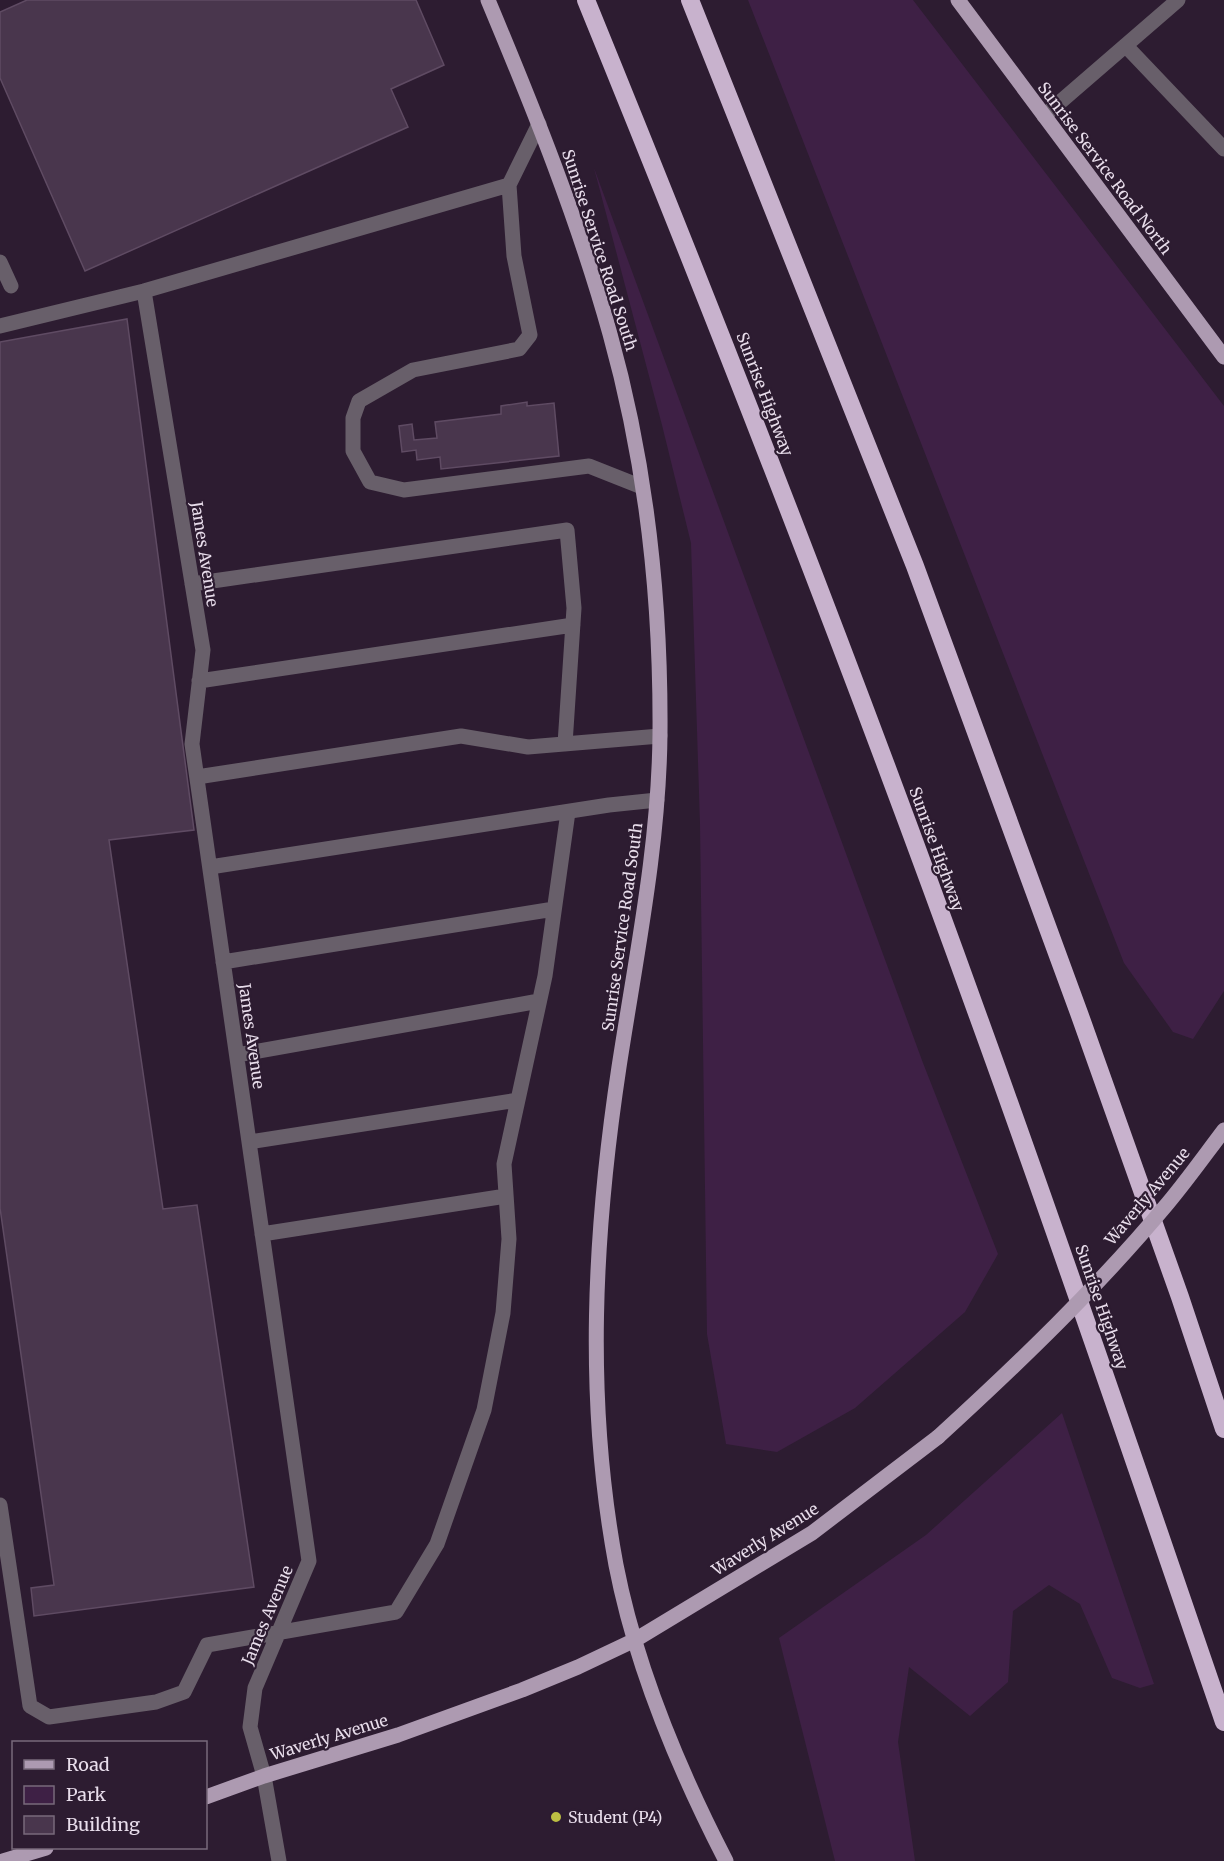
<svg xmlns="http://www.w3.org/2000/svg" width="1224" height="1861" font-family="Merriweather,serif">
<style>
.green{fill:#3e2045}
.building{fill:#49364d;stroke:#5f4b63;stroke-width:1.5}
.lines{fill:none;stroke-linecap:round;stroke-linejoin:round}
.minor{stroke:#685f6a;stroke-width:15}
.major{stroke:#ad9ab1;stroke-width:15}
.highway{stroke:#c8b2cd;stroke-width:18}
.major-bridge{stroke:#ad9ab1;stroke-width:15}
.poi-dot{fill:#bdbf43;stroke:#2d1c31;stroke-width:2}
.labels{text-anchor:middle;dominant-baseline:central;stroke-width:4.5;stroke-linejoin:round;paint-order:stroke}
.street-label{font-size:16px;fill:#e8ddeb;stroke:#2d1c31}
.poi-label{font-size:16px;fill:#e8ddeb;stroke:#2d1c31;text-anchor:start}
</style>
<rect width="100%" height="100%" fill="#2d1c31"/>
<path class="green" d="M748 0H913L1224 406V991L1193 1039 1173 1032 1124 963Z
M594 168 923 1063 998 1254 965 1312 855 1408 777 1452 726 1444 707 1334 700 824 691 543 662 425Z
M1062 1413 1154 1684 1140 1688 1112 1678 1080 1604 1049 1585 1013 1611 1008 1682 970 1716 909 1667 898 1742 915 1861H835L779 1638 926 1535Z"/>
<path class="building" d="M27 0H416L444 65 391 89 408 127 85 271 0 78V12Z
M127 319 194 830 109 840 163 1209 197 1205 254 1587 34 1616 31 1588 54 1585 0 1208V342Z
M527 402V406L554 403 559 456 441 469 440 457 417 460 416 450 402 452 399 426 412 424 414 440 437 438 435 422 501 414V406Z"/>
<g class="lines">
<path class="minor" d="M1126 46 1224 149
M1044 116 1178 0
M509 185 514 256 530 335 519 349 413 370 359 401 353 418V451L370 482 404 490 589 466 642 487
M0 262 11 286
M144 291 203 650 192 744 309 1561 255 1688 250 1727 264 1776 279 1861
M0 326 144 291 509 185 539 124
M192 584 567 530 574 608 565 744
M199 681 573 625
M197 777 461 736 528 747 660 736
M210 867 609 805 657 800
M223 962 554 909
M237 1055 539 1001
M249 1142 518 1100
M262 1234 506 1196
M0 1505 30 1706 49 1717 156 1702 184 1692 207 1645 396 1612 437 1544 484 1410 503 1313 509 1239 504 1164 545 976 568 812"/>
<path class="major" d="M488 0C534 110 578 219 610 334 646 463 661 600 660 734 659 846 636 956 619 1067 594 1232 585 1399 616 1565 636 1668 678 1768 726 1861
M958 0 1224 357
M206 1797 264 1776 398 1735 522 1690 578 1667 635 1640 812 1533 938 1437
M3 1861 46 1848"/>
<path class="highway" d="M586 0C723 336 855 674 978 1016 1063 1250 1143 1486 1224 1722
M690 0 915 566 1079 1013 1180 1297 1224 1429"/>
<path class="major-bridge" d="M938 1437C1019 1363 1098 1287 1168 1203 1188 1179 1205 1155 1224 1130"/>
</g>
<circle class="poi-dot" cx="556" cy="1817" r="6"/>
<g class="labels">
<g class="street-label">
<text transform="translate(1105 168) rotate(53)">Sunrise Service Road North</text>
<text transform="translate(600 250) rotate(72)">Sunrise Service Road South</text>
<text transform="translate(765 394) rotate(69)">Sunrise Highway</text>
<text transform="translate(205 554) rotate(81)">James Avenue</text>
<text transform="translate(937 849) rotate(70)">Sunrise Highway</text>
<text transform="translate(622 927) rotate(-82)">Sunrise Service Road South</text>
<text transform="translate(252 1036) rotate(82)">James Avenue</text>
<text transform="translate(1147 1196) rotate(-50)">Waverly Avenue</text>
<text transform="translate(1102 1307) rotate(71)">Sunrise Highway</text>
<text transform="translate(765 1539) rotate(-32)">Waverly Avenue</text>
<text transform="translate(267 1615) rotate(-67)">James Avenue</text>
<text transform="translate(329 1737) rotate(-17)">Waverly Avenue</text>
</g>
<g class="poi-label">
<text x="568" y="1817">Student (P4)</text>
</g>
</g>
<rect x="12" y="1741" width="195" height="108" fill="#2d1c31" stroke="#78697b" stroke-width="1.5"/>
<rect x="24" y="1760" width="30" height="9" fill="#ad9ab1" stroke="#78697b" stroke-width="1.5"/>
<text x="66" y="1771" font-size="18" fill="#e8ddeb">Road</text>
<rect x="24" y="1786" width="30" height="18" fill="#3e2045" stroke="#78697b" stroke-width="1.5"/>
<text x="66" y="1801" font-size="18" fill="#e8ddeb">Park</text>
<rect x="24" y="1816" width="30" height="18" fill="#49364d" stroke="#78697b" stroke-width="1.5"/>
<text x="66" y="1831" font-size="18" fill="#e8ddeb">Building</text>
</svg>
